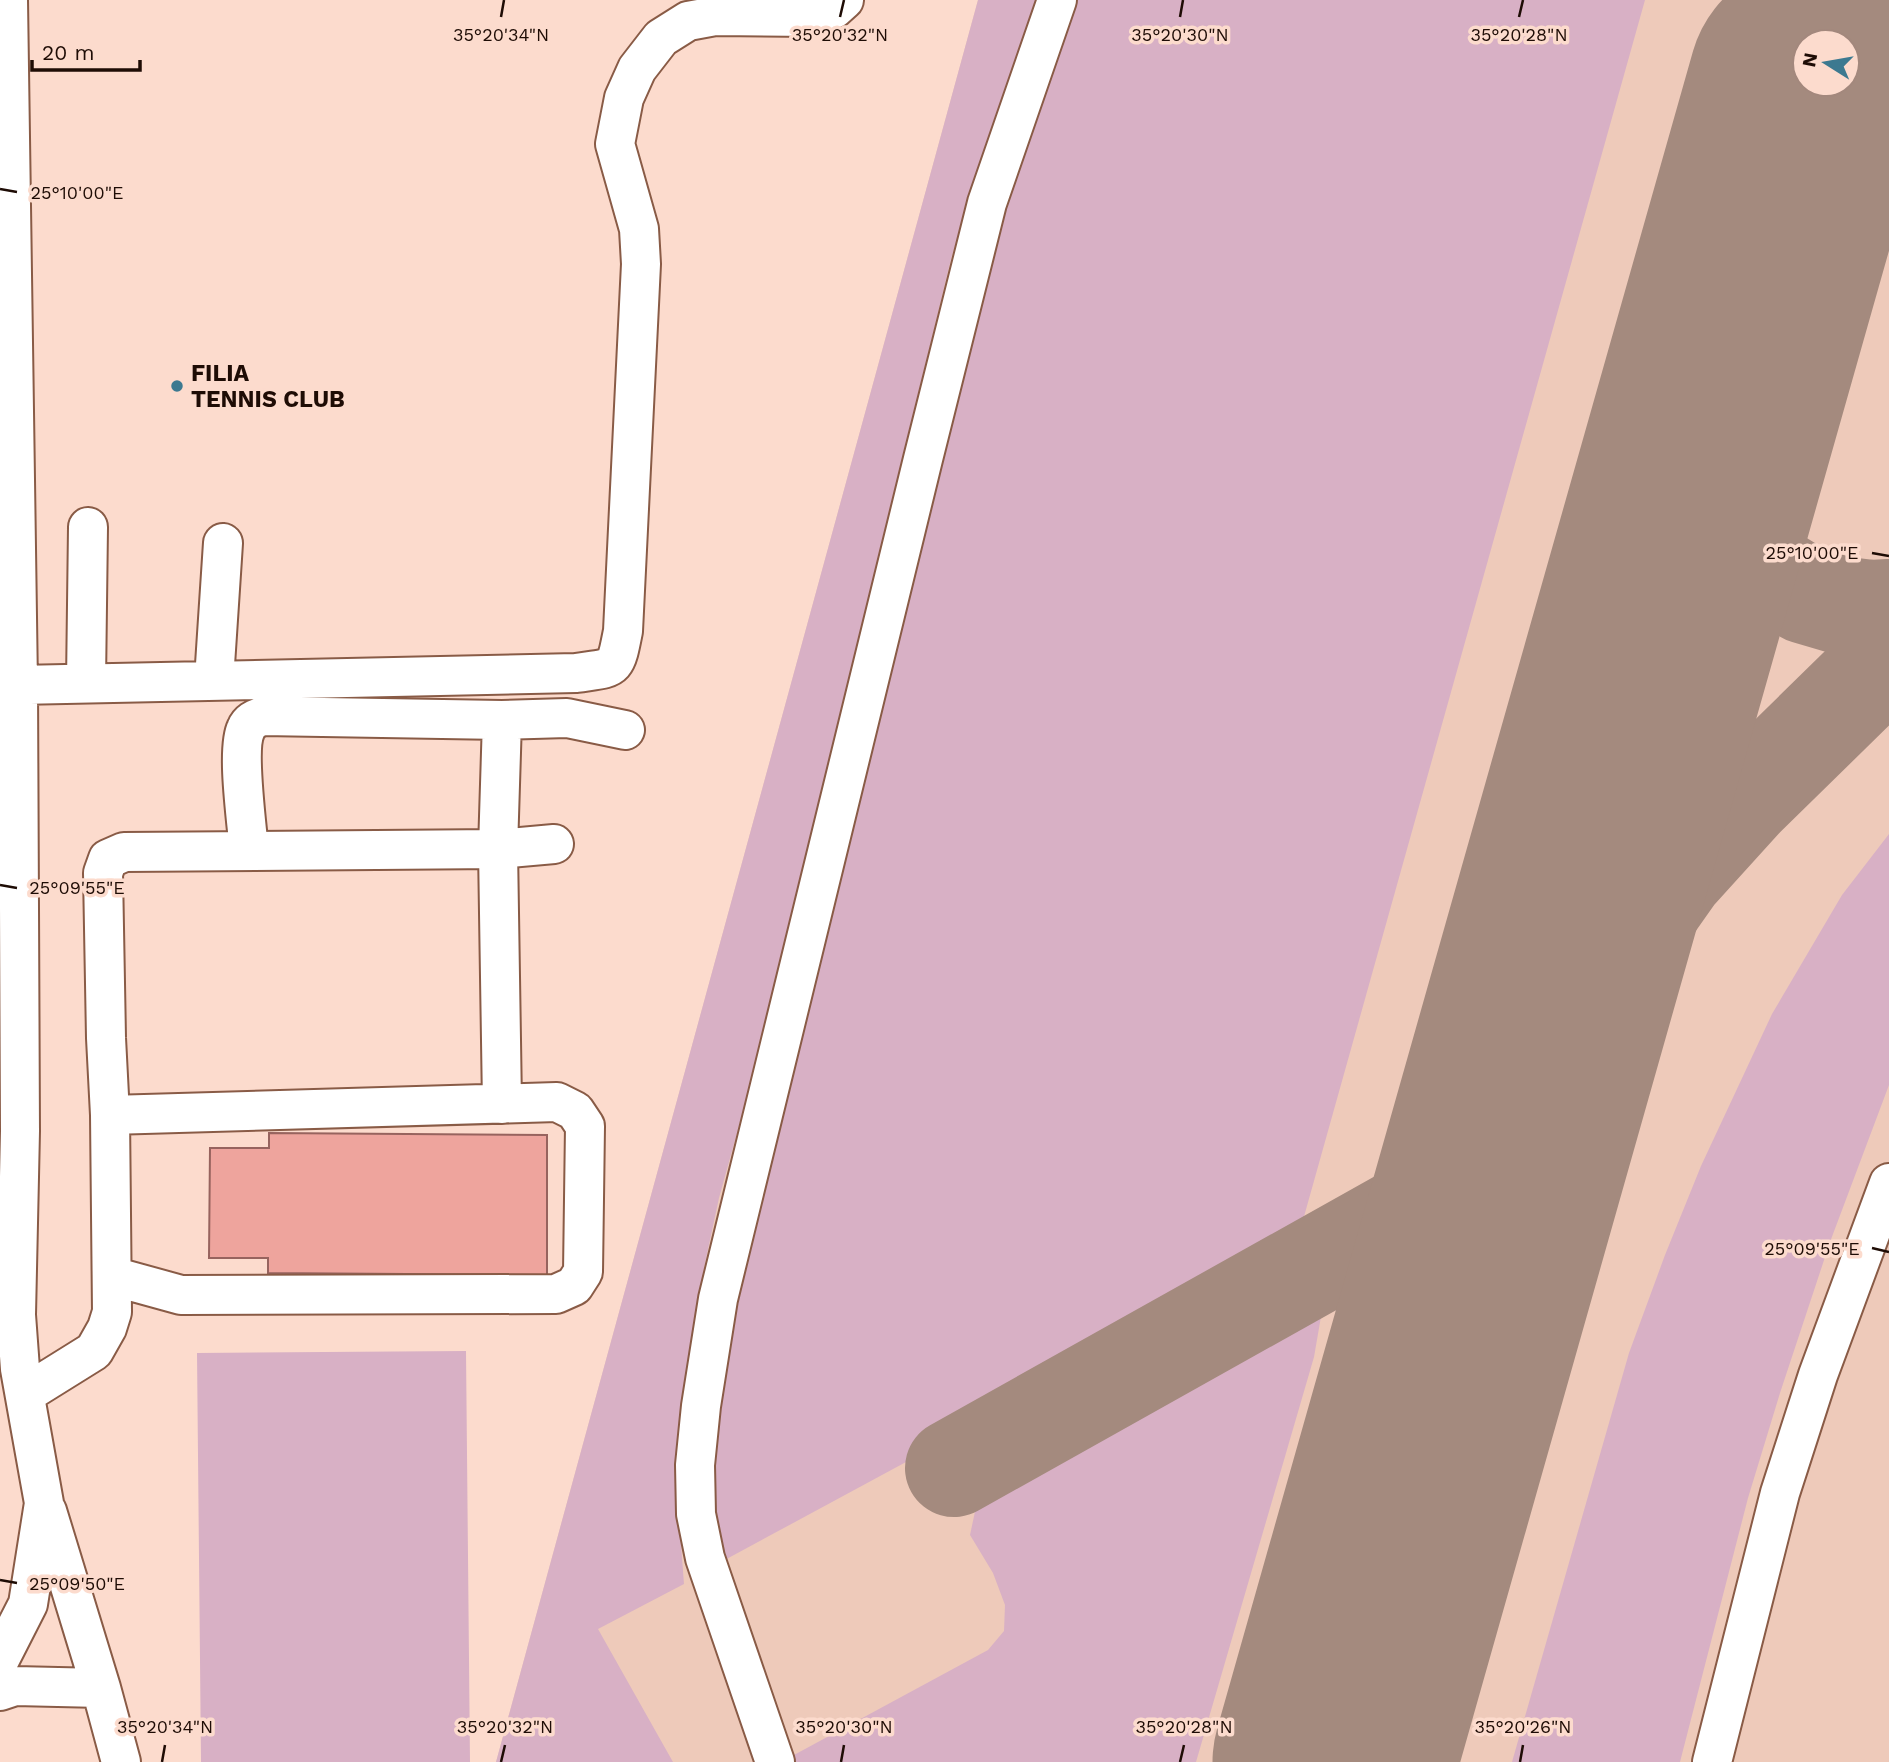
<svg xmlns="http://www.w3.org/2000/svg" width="1889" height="1762" font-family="'Work Sans',sans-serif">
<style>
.built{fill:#eecaba;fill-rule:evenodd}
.green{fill:#d8b0c5}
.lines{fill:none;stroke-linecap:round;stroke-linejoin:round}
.taxiway{stroke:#a48a7e;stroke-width:98}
.runway{stroke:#a48a7e;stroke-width:243}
.building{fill:#eea49d;stroke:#97635e;stroke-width:2}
.minor-casing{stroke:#895b46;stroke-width:42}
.minor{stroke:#fff;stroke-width:38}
.ticks{fill:none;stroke:#1e0c05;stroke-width:2.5}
.poi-dot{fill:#3c7990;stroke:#fcdbcd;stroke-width:2.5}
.labels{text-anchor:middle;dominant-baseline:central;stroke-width:7;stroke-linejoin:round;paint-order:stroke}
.poi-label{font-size:23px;font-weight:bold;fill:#1e0c05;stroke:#fcdbcd;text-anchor:start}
.ticks-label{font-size:18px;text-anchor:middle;fill:#1e0c05;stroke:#fcdbcd;stroke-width:7;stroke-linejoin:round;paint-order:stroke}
</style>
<rect width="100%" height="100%" fill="#fcdbcd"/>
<path class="built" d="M978 0H1889V1762H496ZM1805 42H1847V84H1805Z"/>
<path class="green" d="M978 0H1038L987 140 951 259 755 1068 719 1198 704 1268 693 1340 678 1505 684 1584 598 1629 673 1762H496Z
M1070 0H1645L1298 1238 1030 1395 721 1562 707 1523 720 1353 968 306Z
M1889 834V1085L1830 1242 1780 1393 1748 1498 1680 1762H1512L1629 1353 1665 1255 1701 1166 1772 1014 1842 895Z
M1323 1305 1314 1357 1196 1762H781L988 1650 1004 1631 1005 1605 993 1573 970 1535 976 1507 1004 1478Z
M466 1351 470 1762H201L197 1353Z"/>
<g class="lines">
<path class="taxiway" d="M1839 42 1861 0
M1791 153 1821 84
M1713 425V467L1721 507 1744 548 1778 578 1806 595 1840 605 1872 609 1889 608
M1472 1275 1510 1163 1552 1070 1614 962 1676 874 1745 798 1889 657
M954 1468 1504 1160"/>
<path class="runway" d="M1334 1762 1810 84"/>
</g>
<path class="building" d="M269 1133 547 1135V1275L268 1273V1258H209L210 1148H269Z"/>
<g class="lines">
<defs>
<path id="minor" d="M214 680 223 543
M86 682 88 527
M18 685 576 673C616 667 615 672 623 631L641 264 639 229 615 144 624 98 637 69 661 38 688 21 715 16 812 17 834 9 844 0
M502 720 498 849 502 1104
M249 851C247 825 236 749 246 729 249 721 255 719 263 716L502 720 567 718 625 730
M110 1115 557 1102 575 1111 585 1126 583 1272 574 1286 556 1294 181 1295 112 1276
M25 1394 94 1351 107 1328 112 1312 110 1115 106 1038 103 873 108 859 124 852 498 849 554 844
M47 1511 101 1688 121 1762
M0 1659 28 1604 44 1503 20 1369 16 1315 20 1131 18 685 8 0
M0 1691 15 1686 101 1688
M775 1762 705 1558 696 1514 695 1465 701 1406 718 1299 923 459 987 203 1057 0
M1712 1762 1780 1493 1818 1375 1889 1183"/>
</defs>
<use href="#minor" class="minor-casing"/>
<use href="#minor" class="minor"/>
</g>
<path class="ticks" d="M501 17 504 0M840 17 844 0M1180 17 1183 0M1519 17 1523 0M0 189 17 192M1872 553 1889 556M0 885 17 888M1872 1248 1889 1252M0 1580 17 1583M162 1762 165 1745M501 1762 505 1745M841 1762 844 1745M1180 1762 1184 1745M1520 1762 1523 1745"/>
<circle class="poi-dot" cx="177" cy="386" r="7"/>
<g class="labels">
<g class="poi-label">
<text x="191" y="373">FILIA<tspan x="191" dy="26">TENNIS CLUB</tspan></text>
</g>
</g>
<g class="ticks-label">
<text x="501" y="41">35°20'34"N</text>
<text x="840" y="41">35°20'32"N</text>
<text x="1180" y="41">35°20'30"N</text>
<text x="1519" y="41">35°20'28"N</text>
<text x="77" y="199">25°10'00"E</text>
<text x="1812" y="559">25°10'00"E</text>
<text x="77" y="894">25°09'55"E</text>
<text x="1812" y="1255">25°09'55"E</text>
<text x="77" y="1590">25°09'50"E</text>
<text x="165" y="1733">35°20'34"N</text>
<text x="505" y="1733">35°20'32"N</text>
<text x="844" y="1733">35°20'30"N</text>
<text x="1184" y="1733">35°20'28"N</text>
<text x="1523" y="1733">35°20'26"N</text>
</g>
<g transform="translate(1826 63) rotate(281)"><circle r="33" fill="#fcdbcd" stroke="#a3887d" stroke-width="2"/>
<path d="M0-5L12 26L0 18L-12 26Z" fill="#3c7990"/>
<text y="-10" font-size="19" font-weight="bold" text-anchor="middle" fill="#1e0c05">N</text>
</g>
<path d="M32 60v10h108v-10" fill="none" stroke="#1e0c05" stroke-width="3.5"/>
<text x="42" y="60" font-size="21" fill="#1e0c05" stroke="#fcdbcd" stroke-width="5" paint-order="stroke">20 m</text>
</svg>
